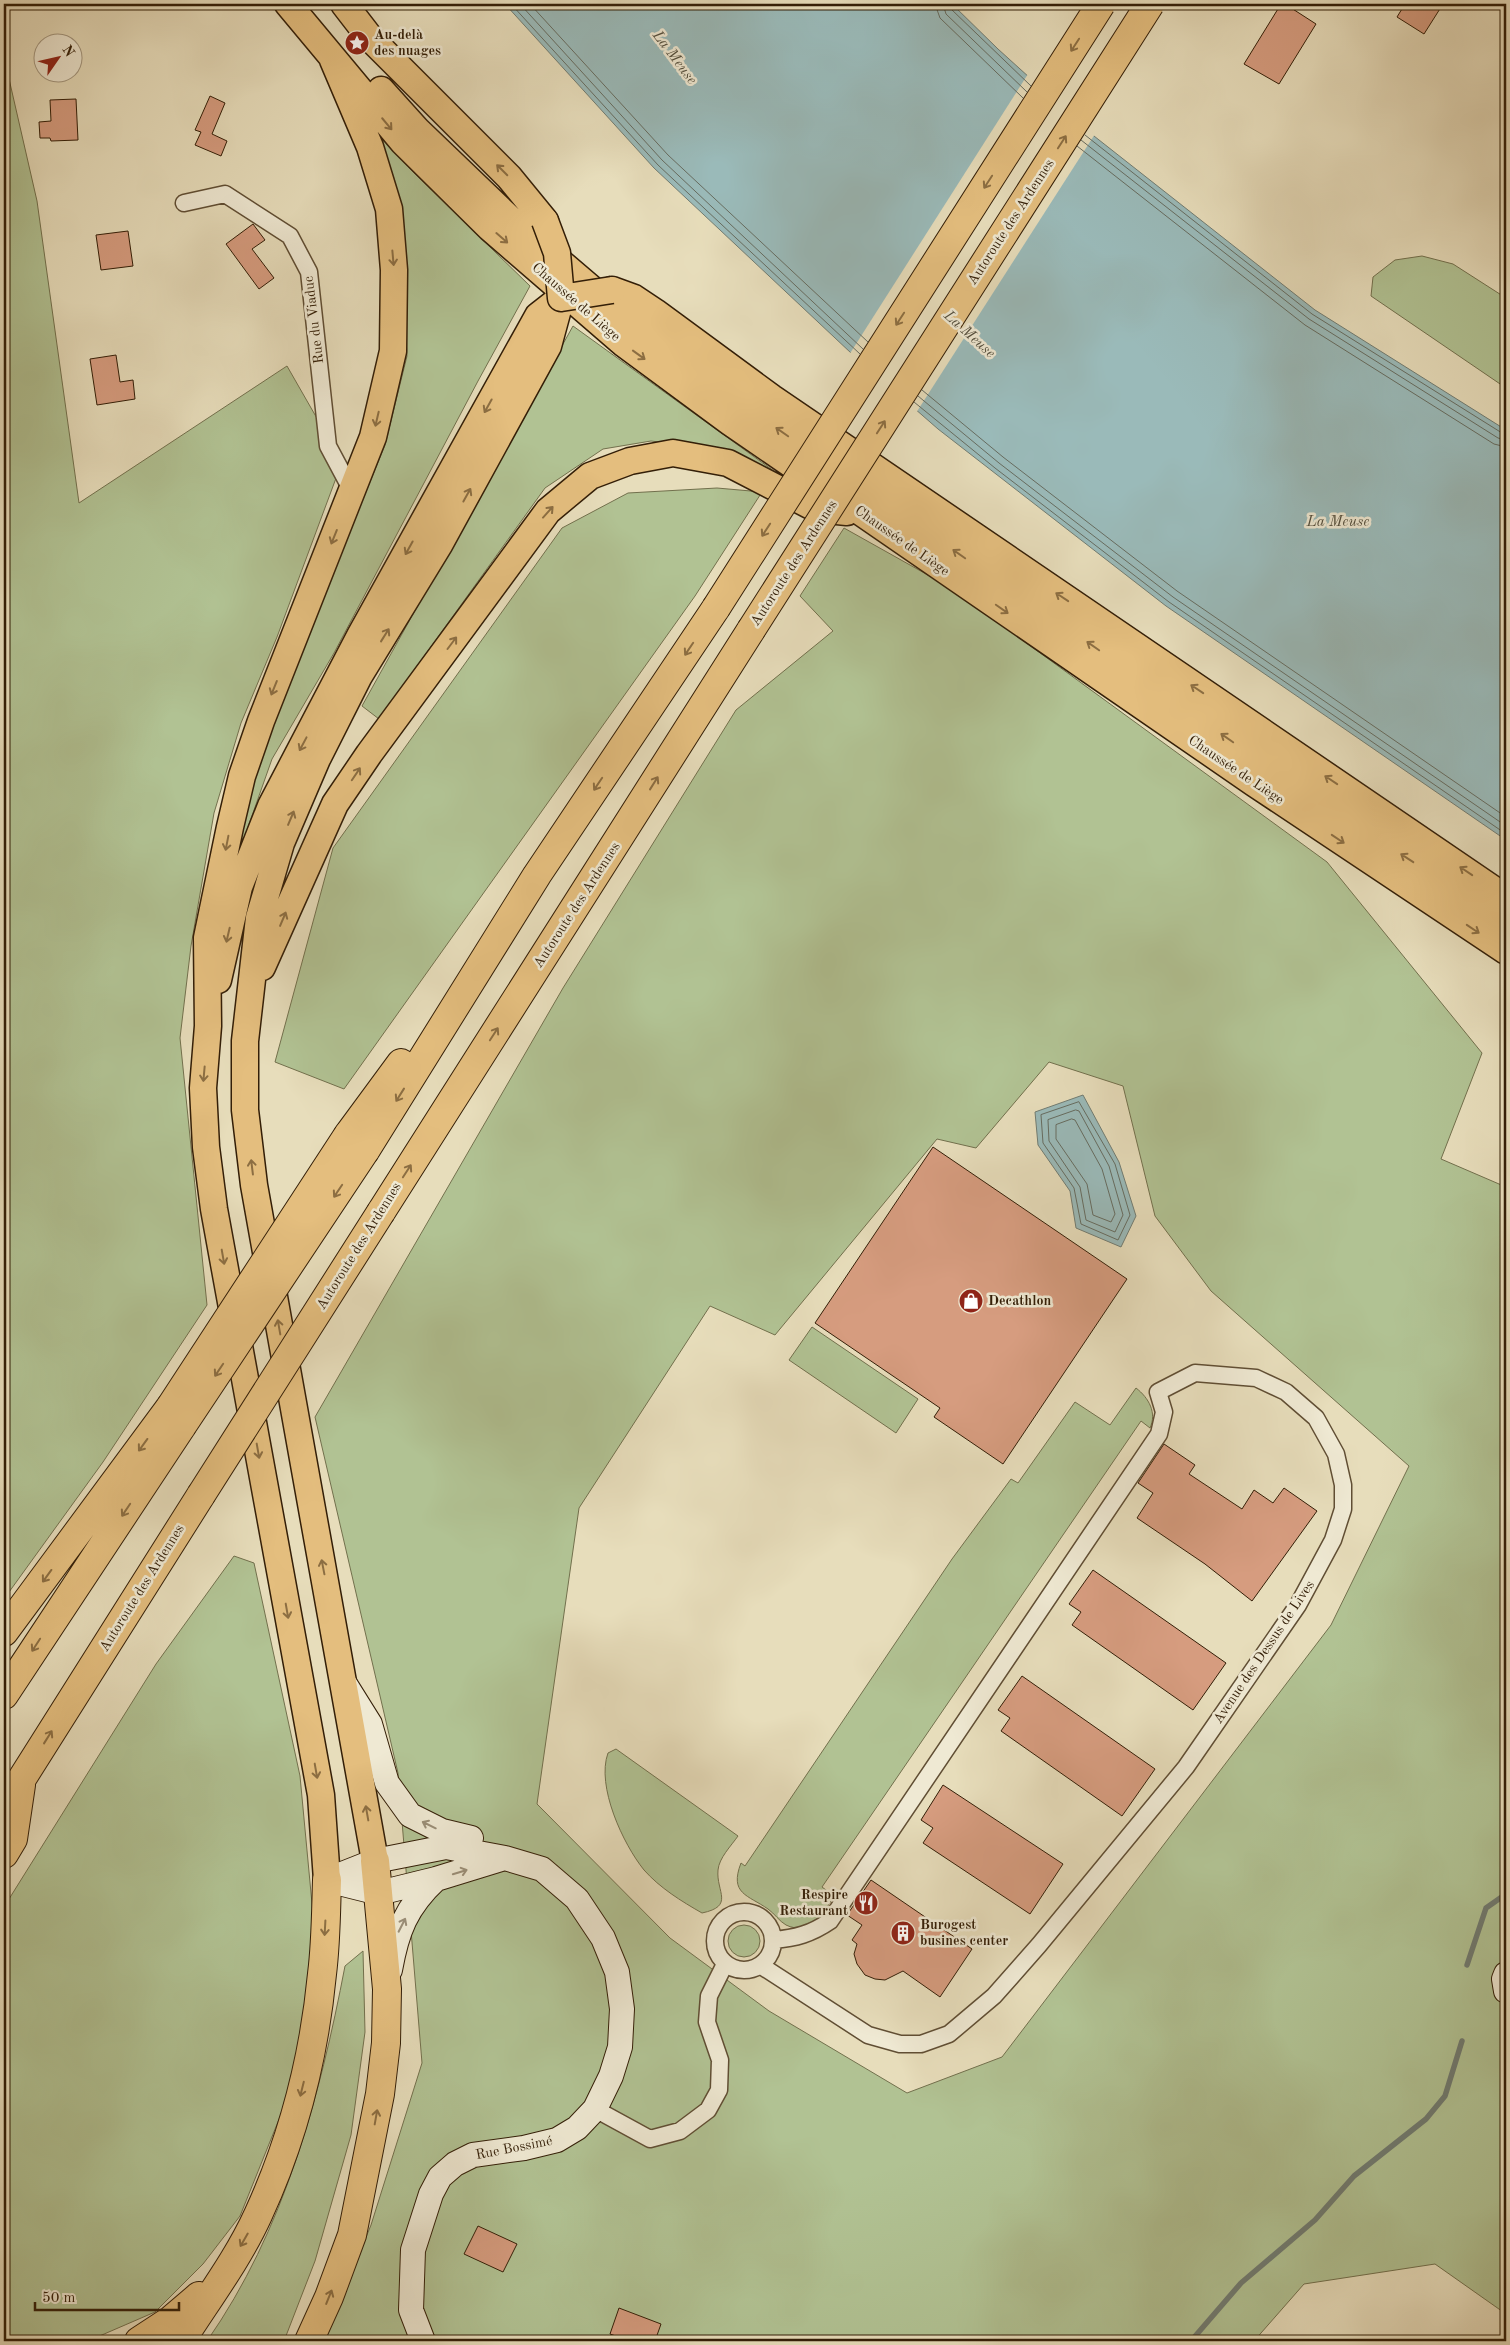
<svg xmlns="http://www.w3.org/2000/svg" width="1510" height="2345" font-family="'Old Standard TT',serif">
<style>
.green{fill:#b1c293;stroke:#72704d;fill-rule:evenodd}
.water{fill:#9abab9;stroke:#717c72}
.pier{fill:#e7ddbb}
.lines{fill:none;stroke-linecap:round;stroke-linejoin:round}
.shore{stroke:#666c60;stroke-width:1}
.stream{stroke:#717c72;stroke-width:5.5}
.building{fill:#d69c7f;stroke:#331e07}
.street-casing{stroke:#604e34;stroke-width:19}
.secondary-casing{stroke:#331e07;stroke-width:26}
.primary-casing{stroke:#331e07;stroke-width:29}
.highway-casing{stroke:#331e07;stroke-width:30}
.street{stroke:#efe9d3;stroke-width:16}
.secondary{stroke:#efe9d3;stroke-width:24}
.primary{stroke:#e4be7e;stroke-width:26}
.highway{stroke:#e4be7e;stroke-width:28}
.primary-bridge-casing{stroke:#331e07;stroke-width:29;stroke-linecap:butt}
.highway-bridge-casing{stroke:#331e07;stroke-width:30;stroke-linecap:butt}
.primary-bridge{stroke:#e4be7e;stroke-width:26}
.highway-bridge{stroke:#e4be7e;stroke-width:28}
.oneway{stroke:#8c6e42}
.oneway2{stroke:#9a8e77}
.labels{text-anchor:middle;dominant-baseline:central;stroke-width:5;stroke-linejoin:round;paint-order:stroke}
.poi-label{font-size:14px;font-weight:bold;fill:#331e07;stroke:#efe9d3;text-anchor:start}
.street-label{font-size:14px;fill:#331e07;stroke:#efe9d3}
.water-label{font-size:15px;font-style:italic;fill:#524d3c;stroke:#efe9d3}
</style>
<rect width="100%" height="100%" fill="#e7ddbb"/>
<filter id="stains"><feTurbulence type="fractalNoise" baseFrequency=".004" numOctaves="4"/><feColorMatrix values="0 0 0 0 .2 0 0 0 0 .09 0 0 0 0 .02 0 0 0 .5 -.17"/></filter>
<radialGradient id="worn" r=".72"><stop offset=".6" stop-color="#630" stop-opacity="0"/><stop offset="1" stop-color="#630" stop-opacity=".3"/></radialGradient>
<path class="green" d="M4 57 37 201 79 503 287 366 342 462 277 637 241 723 214 813 191 946 180 1038 207 1305 103 1462 4 1599Z
M363 119 413 172 530 286 478 381 334 653 272 759 229 881 249 791 280 702 385 445 407 356 400 222Z
M1422 256 1453 264 1506 298V388L1371 296 1373 277 1395 260Z
M573 326 778 474 714 449 651 441 603 449 545 488 379 719 362 706Z
M717 488 762 492 695 596 344 1089 275 1062 333 848 562 528 628 493Z
M844 528 951 588 1327 862 1482 1053 1441 1159 1506 1187V2314L1435 2264 1304 2284 1254 2341H324L371 2225 422 2063 398 1773 315 1417 563 988 736 710 833 631 800 596ZM1049 1062 1123 1086 1155 1216 1211 1291 1409 1466 1331 1625 1002 2057 907 2093 769 2011 670 1938 537 1804 579 1508 710 1306 775 1335 937 1139 976 1148Z
M812 1327 918 1399 896 1433 789 1360Z
M1136 1388C1149 1398 1157 1413 1150 1428L1141 1421 822 1887 834 1896C824 1913 808 1936 786 1925 779 1921 775 1914 768 1909 748 1895 729 1894 741 1863L745 1866 952 1559 1011 1479 1018 1483 1075 1402 1110 1425Z
M234 1556 254 1563 300 1776 314 1925 305 2009 288 2097 240 2216 203 2264 155 2312 88 2341H4V1907L156 1664Z
M616 1749 738 1836C731 1846 719 1858 718 1870 716 1892 735 1906 702 1913 681 1901 660 1888 644 1870 623 1844 596 1786 608 1753Z
M728 1941a16 16 0 1 1 32 0a16 16 0 1 1-32 0Z
M363 1951 365 2032 351 2135 315 2261 284 2341H207C284 2231 320 2097 345 1966Z"/>
<path class="water" d="M505 4H952L998 49 1094 136 1315 310 1506 430V840L1166 606 938 429 851 353 654 168Z
M1083 1095 1119 1162 1136 1216 1121 1247 1076 1228 1070 1191 1038 1145 1035 1112Z"/>
<path class="pier" d="M1028 74 1095 134 916 413 849 355Z"/>
<g class="lines">
<path class="shore" d="M511 4 658 165 860 354
M520 4 662 160 863 349
M530 4 668 155 868 342
M935 4 940 18 1023 98
M943 4 946 14 1027 92
M949 4 951 9 1031 86
M1085 135 1312 314 1502 433H1506
M1081 140 1309 319 1498 438 1506 440
M1077 146 1305 325 1494 444 1506 447
M922 390 1003 457 1177 591 1506 817
M918 396 999 463 1173 597 1506 826
M914 402 995 468 1169 602 1506 834
M1079 1102 1115 1164 1130 1215 1118 1240 1081 1224 1074 1188 1043 1143 1041 1115Z
M1076 1110 1079 1111 1109 1166 1123 1215 1115 1232 1086 1220 1080 1187 1049 1141 1048 1120Z
M1072 1119 1075 1120 1102 1169 1115 1214 1111 1222 1093 1215 1087 1184 1056 1139V1125Z"/>
<path class="stream" d="M1467 1965 1486 1908 1506 1894
M1191 2341 1241 2283 1315 2220 1354 2176 1426 2119 1445 2096 1462 2041"/>
</g>
<path class="building" d="M1281 4H1285L1316 24 1279 84 1244 64Z
M1405 4H1443L1424 34 1397 17Z
M210 96 225 103 212 134 227 141 221 156 195 145 201 132 195 130Z
M76 99 78 140 51 141 50 138H40L39 122 51 121 50 100Z
M253 224 265 240 252 249 274 278 259 289 226 244Z
M128 231 133 266 101 270 96 235Z
M116 355 120 382 133 380 135 399 97 405 90 359Z
M933 1147 1127 1279 1003 1464 934 1417 940 1408 815 1323Z
M1164 1444 1195 1465 1189 1474 1242 1509 1254 1490 1273 1503 1284 1488 1317 1511 1252 1601 1205 1564 1137 1518 1153 1493 1138 1483Z
M1093 1570 1226 1663 1193 1710 1072 1625 1081 1612 1069 1604Z
M1022 1676 1155 1769 1122 1816 1001 1731 1010 1718 998 1710Z
M943 1785 1063 1864 1030 1914 923 1843 933 1828 921 1820Z
M871 1880 972 1949 940 1997 903 1971 885 1980 875 1979 865 1975 857 1964 854 1954 857 1944 852 1940 862 1925 847 1915Z
M478 2226 517 2244 503 2272 464 2254Z
M619 2308 661 2324 655 2341H630L610 2334Z"/>
<g class="lines">
<defs>
<path id="street" d="M184 203 225 194 290 236 309 272 328 446 352 491
M715 1941a29 29 0 1 1 58 0a29 29 0 1 1-58 0Z
M760 1965 868 2035 900 2044H921L949 2034 994 1996 1039 1945 1186 1767 1298 1605 1333 1540 1343 1509V1485L1336 1454 1316 1418 1286 1392 1256 1378 1195 1373 1158 1392 1164 1412 1159 1434 830 1921C811 1934 796 1938 773 1940
M595 2109 650 2139 680 2131 708 2110 719 2090 720 2060 707 2022 709 1996 725 1964"/>
<path id="secondary" d="M345 1684 370 1724 387 1783 410 1815 442 1831 471 1838
M327 1880 375 1861 446 1847 505 1858 542 1869 577 1899 603 1938 617 1972 622 2009 620 2047 611 2076 595 2109 577 2128 557 2140 524 2148 473 2155 455 2164 440 2177 431 2194 413 2250 411 2310 423 2341
M327 1880 379 1893 436 1879 501 1859
M390 1970C397 1931 406 1907 436 1879
M1506 1974 1504 1979 1506 1991"/>
<path id="primary" d="M288 4 403 142 490 228 623 343 730 422 1254 783 1506 951
M344 4 371 39 509 177 545 221
M381 90 417 130 512 221 636 327 743 405 1267 765 1506 923
M612 290 634 298 655 312 772 398 1506 898
M262 967 335 804 369 754 548 511 590 476 630 461 673 453 728 463 817 509 847 512
M218 980 239 887 271 806 361 634 528 334 538 316 561 298
M375 1861 254 1185 245 1110V1041L259 918 281 843 317 759 359 676 439 545 548 346 561 298
M327 1880 321 1795 214 1209 206 1147 203 1088 208 1026 207 938 230 827 242 776 261 721 373 437 393 351 394 270 389 209 370 147 333 60"/>
<path id="highway" d="M348 1135 401 1063
M365 1151 537 875 716 608
M381 1212 751 630
M4 1632 171 1406
M4 1695 182 1426
M4 1807 201 1495
M4 1854 13 1839 21 1785
M139 2341 171 2320 199 2296
M181 2341C207 2300 238 2259 258 2215 293 2139 314 2057 322 1974 326 1943 326 1911 327 1880
M309 2341 329 2297 352 2235 380 2094 386 2043 387 1989 375 1861"/>
</defs>
<use href="#street" class="street-casing"/>
<use href="#secondary" class="secondary-casing"/>
<use href="#primary" class="primary-casing"/>
<use href="#highway" class="highway-casing"/>
<use href="#street" class="street"/>
<use href="#secondary" class="secondary"/>
<use href="#primary" class="primary"/>
<use href="#highway" class="highway"/>
<defs>
<path id="primary-bridge" d="M545 221 557 253 561 298 612 290"/>
<path id="highway-bridge" d="M716 608 1101 4
M751 630 1150 4
M171 1406 348 1135
M182 1426 365 1151
M201 1495 381 1212"/>
</defs>
<use href="#primary-bridge" class="primary-bridge-casing"/>
<use href="#highway-bridge" class="highway-bridge-casing"/>
<use href="#primary-bridge" class="primary-bridge"/>
<use href="#highway-bridge" class="highway-bridge"/>
</g>
<defs><path id="oneway-shaft" d="M-6 0H5M1.5-3L5.5 0L1.5 3" fill="none" stroke-width="1.6" stroke-linecap="round" stroke-linejoin="round" transform="scale(1.25)"/></defs>
<g class="oneway">
<use href="#oneway-shaft" transform="translate(1075 45) rotate(123)"/>
<use href="#oneway-shaft" transform="translate(387 124) rotate(50)"/>
<use href="#oneway-shaft" transform="translate(1062 142) rotate(-57)"/>
<use href="#oneway-shaft" transform="translate(502 170) rotate(-135)"/>
<use href="#oneway-shaft" transform="translate(988 182) rotate(123)"/>
<use href="#oneway-shaft" transform="translate(502 238) rotate(41)"/>
<use href="#oneway-shaft" transform="translate(393 258) rotate(85)"/>
<use href="#oneway-shaft" transform="translate(900 319) rotate(123)"/>
<use href="#oneway-shaft" transform="translate(639 355) rotate(36)"/>
<use href="#oneway-shaft" transform="translate(488 406) rotate(119)"/>
<use href="#oneway-shaft" transform="translate(377 419) rotate(103)"/>
<use href="#oneway-shaft" transform="translate(881 427) rotate(-57)"/>
<use href="#oneway-shaft" transform="translate(782 432) rotate(-145)"/>
<use href="#oneway-shaft" transform="translate(467 495) rotate(-61)"/>
<use href="#oneway-shaft" transform="translate(548 512) rotate(-48)"/>
<use href="#oneway-shaft" transform="translate(766 530) rotate(123)"/>
<use href="#oneway-shaft" transform="translate(334 537) rotate(112)"/>
<use href="#oneway-shaft" transform="translate(409 548) rotate(119)"/>
<use href="#oneway-shaft" transform="translate(959 554) rotate(-145)"/>
<use href="#oneway-shaft" transform="translate(1062 597) rotate(-146)"/>
<use href="#oneway-shaft" transform="translate(1002 609) rotate(35)"/>
<use href="#oneway-shaft" transform="translate(385 635) rotate(-58)"/>
<use href="#oneway-shaft" transform="translate(452 643) rotate(-53)"/>
<use href="#oneway-shaft" transform="translate(1093 646) rotate(-145)"/>
<use href="#oneway-shaft" transform="translate(689 649) rotate(124)"/>
<use href="#oneway-shaft" transform="translate(274 688) rotate(112)"/>
<use href="#oneway-shaft" transform="translate(1197 689) rotate(-146)"/>
<use href="#oneway-shaft" transform="translate(1227 738) rotate(-145)"/>
<use href="#oneway-shaft" transform="translate(303 744) rotate(118)"/>
<use href="#oneway-shaft" transform="translate(356 774) rotate(-56)"/>
<use href="#oneway-shaft" transform="translate(1331 780) rotate(-146)"/>
<use href="#oneway-shaft" transform="translate(654 783) rotate(-58)"/>
<use href="#oneway-shaft" transform="translate(598 784) rotate(124)"/>
<use href="#oneway-shaft" transform="translate(291 818) rotate(-67)"/>
<use href="#oneway-shaft" transform="translate(1338 839) rotate(34)"/>
<use href="#oneway-shaft" transform="translate(227 843) rotate(101)"/>
<use href="#oneway-shaft" transform="translate(1407 858) rotate(-147)"/>
<use href="#oneway-shaft" transform="translate(1466 871) rotate(-146)"/>
<use href="#oneway-shaft" transform="translate(283 919) rotate(-67)"/>
<use href="#oneway-shaft" transform="translate(1473 929) rotate(34)"/>
<use href="#oneway-shaft" transform="translate(228 935) rotate(103)"/>
<use href="#oneway-shaft" transform="translate(494 1034) rotate(-57)"/>
<use href="#oneway-shaft" transform="translate(204 1074) rotate(95)"/>
<use href="#oneway-shaft" transform="translate(400 1095) rotate(122)"/>
<use href="#oneway-shaft" transform="translate(252 1167) rotate(-97)"/>
<use href="#oneway-shaft" transform="translate(407 1171) rotate(-57)"/>
<use href="#oneway-shaft" transform="translate(338 1191) rotate(124)"/>
<use href="#oneway-shaft" transform="translate(223 1257) rotate(80)"/>
<use href="#oneway-shaft" transform="translate(279 1327) rotate(-100)"/>
<use href="#oneway-shaft" transform="translate(219 1370) rotate(124)"/>
<use href="#oneway-shaft" transform="translate(143 1445) rotate(126)"/>
<use href="#oneway-shaft" transform="translate(258 1451) rotate(80)"/>
<use href="#oneway-shaft" transform="translate(126 1510) rotate(124)"/>
<use href="#oneway-shaft" transform="translate(323 1567) rotate(-101)"/>
<use href="#oneway-shaft" transform="translate(47 1576) rotate(126)"/>
<use href="#oneway-shaft" transform="translate(287 1611) rotate(80)"/>
<use href="#oneway-shaft" transform="translate(36 1645) rotate(123)"/>
<use href="#oneway-shaft" transform="translate(48 1737) rotate(-58)"/>
<use href="#oneway-shaft" transform="translate(316 1771) rotate(80)"/>
<use href="#oneway-shaft" transform="translate(367 1813) rotate(-100)"/>
<use href="#oneway-shaft" transform="translate(325 1928) rotate(93)"/>
<use href="#oneway-shaft" transform="translate(302 2089) rotate(104)"/>
<use href="#oneway-shaft" transform="translate(376 2117) rotate(-80)"/>
<use href="#oneway-shaft" transform="translate(244 2240) rotate(120)"/>
<use href="#oneway-shaft" transform="translate(329 2297) rotate(-68)"/>
</g>
<g class="oneway2">
<use href="#oneway-shaft" transform="translate(429 1825) rotate(-154)"/>
<use href="#oneway-shaft" transform="translate(460 1872) rotate(-17)"/>
<use href="#oneway-shaft" transform="translate(402 1925) rotate(-63)"/>
</g>
<defs>
<symbol id="sight-disc" viewBox="-11 -11 22 22"><circle r="9.5" fill="#8f2418" stroke="#efe9d3"/><path d="M0-6L1.8-2.2L6-1.7L2.9 1.2L3.7 5.4L0 3.3L-3.7 5.4L-2.9 1.2L-6-1.7L-1.8-2.2Z" fill="#fff"/></symbol>
<symbol id="shop-disc" viewBox="-11 -11 22 22"><circle r="9.5" fill="#8f2418" stroke="#efe9d3"/><path d="M-5-2.5h2.3a2.7 3.5 0 0 1 5.4 0H5L5.5 6h-11ZM-1.5-2.5h3a1.5 2.3 0 0 0-3 0Z" fill="#fff"/></symbol>
<symbol id="restaurant-disc" viewBox="-11 -11 22 22"><circle r="9.5" fill="#8f2418" stroke="#efe9d3"/><path d="M-5-6h1v4h1v-4h1v4h1v-4h1v5L-1.5 .5V6h-2V.5L-5-1ZM5-6V6H3V1.5H1.5Q1.5-4 5-6Z" fill="#fff"/></symbol>
<symbol id="building-disc" viewBox="-11 -11 22 22"><circle r="9.5" fill="#8f2418" stroke="#efe9d3"/><path d="M-4-6H4V6H1V3H-1V6H-4ZM-2.5-4.3h1.7v1.8h-1.7ZM.8-4.3h1.7v1.8H.8ZM-2.5-1h1.7V.8h-1.7ZM.8-1h1.7V.8H.8Z" fill="#fff"/></symbol>
</defs>
<g fill-rule="evenodd">
<use href="#sight-disc" x="343" y="29" width="28" height="28"/>
<use href="#shop-disc" x="957" y="1287" width="28" height="28"/>
<use href="#restaurant-disc" x="852" y="1889" width="28" height="28"/>
<use href="#building-disc" x="889" y="1919" width="28" height="28"/>
</g>
<g class="labels">
<g class="poi-label">
<text x="374" y="35">Au-delà<tspan x="374" dy="16">des nuages</tspan></text>
<text x="988" y="1301">Decathlon</text>
<text x="848" y="1895" text-anchor="end">Respire<tspan x="848" dy="16">Restaurant</tspan></text>
<text x="920" y="1925">Burogest<tspan x="920" dy="16">busines center</tspan></text>
</g>
<g class="street-label">
<text transform="translate(1011 222) rotate(-57)">Autoroute des Ardennes</text>
<text transform="translate(576 302) rotate(41)">Chaussée de Liège</text>
<text transform="translate(314 320) rotate(-97)">Rue du Viaduc</text>
<text transform="translate(902 541) rotate(35)">Chaussée de Liège</text>
<text transform="translate(794 563) rotate(-57)">Autoroute des Ardennes</text>
<text transform="translate(1236 770) rotate(34)">Chaussée de Liège</text>
<text transform="translate(577 905) rotate(-57)">Autoroute des Ardennes</text>
<text transform="translate(359 1246) rotate(-58)">Autoroute des Ardennes</text>
<text transform="translate(142 1588) rotate(-58)">Autoroute des Ardennes</text>
<text transform="translate(1264 1652) rotate(-56)">Avenue des Dessus de Lives</text>
<text transform="translate(514 2148) rotate(-11)">Rue Bossimé</text>
</g>
<g class="water-label">
<text transform="translate(674 58) rotate(53)">La Meuse</text>
<text transform="translate(969 335) rotate(42)">La Meuse</text>
<text x="1338" y="522">La Meuse</text>
</g>
</g>
<rect width="1510" height="2345" fill="none" stroke="#e7ddbb" stroke-width="20"/>
<rect x="5" y="5" width="1500" height="2335" fill="none" stroke="#331e07" stroke-width="2.5"/>
<rect x="10" y="10" width="1490" height="2325" fill="none" stroke="#331e07"/>
<g transform="translate(58 58) rotate(56)"><circle r="24" fill="#efe9d3" stroke="#a49881"/>
<path d="M0-4L9 19L0 12L-9 19Z" fill="#8f2418"/>
<text y="-8" font-size="14" font-weight="bold" text-anchor="middle" fill="#331e07">N</text>
</g>
<path d="M35 2302v8h144v-8" fill="none" stroke="#331e07" stroke-width="2.5"/>
<text x="42" y="2302" font-size="15" fill="#331e07" stroke="#efe9d3" stroke-width="4" paint-order="stroke">50 m</text>
<rect width="100%" height="100%" filter="url(#stains)"/>
<rect width="100%" height="100%" fill="url(#worn)"/>
</svg>
